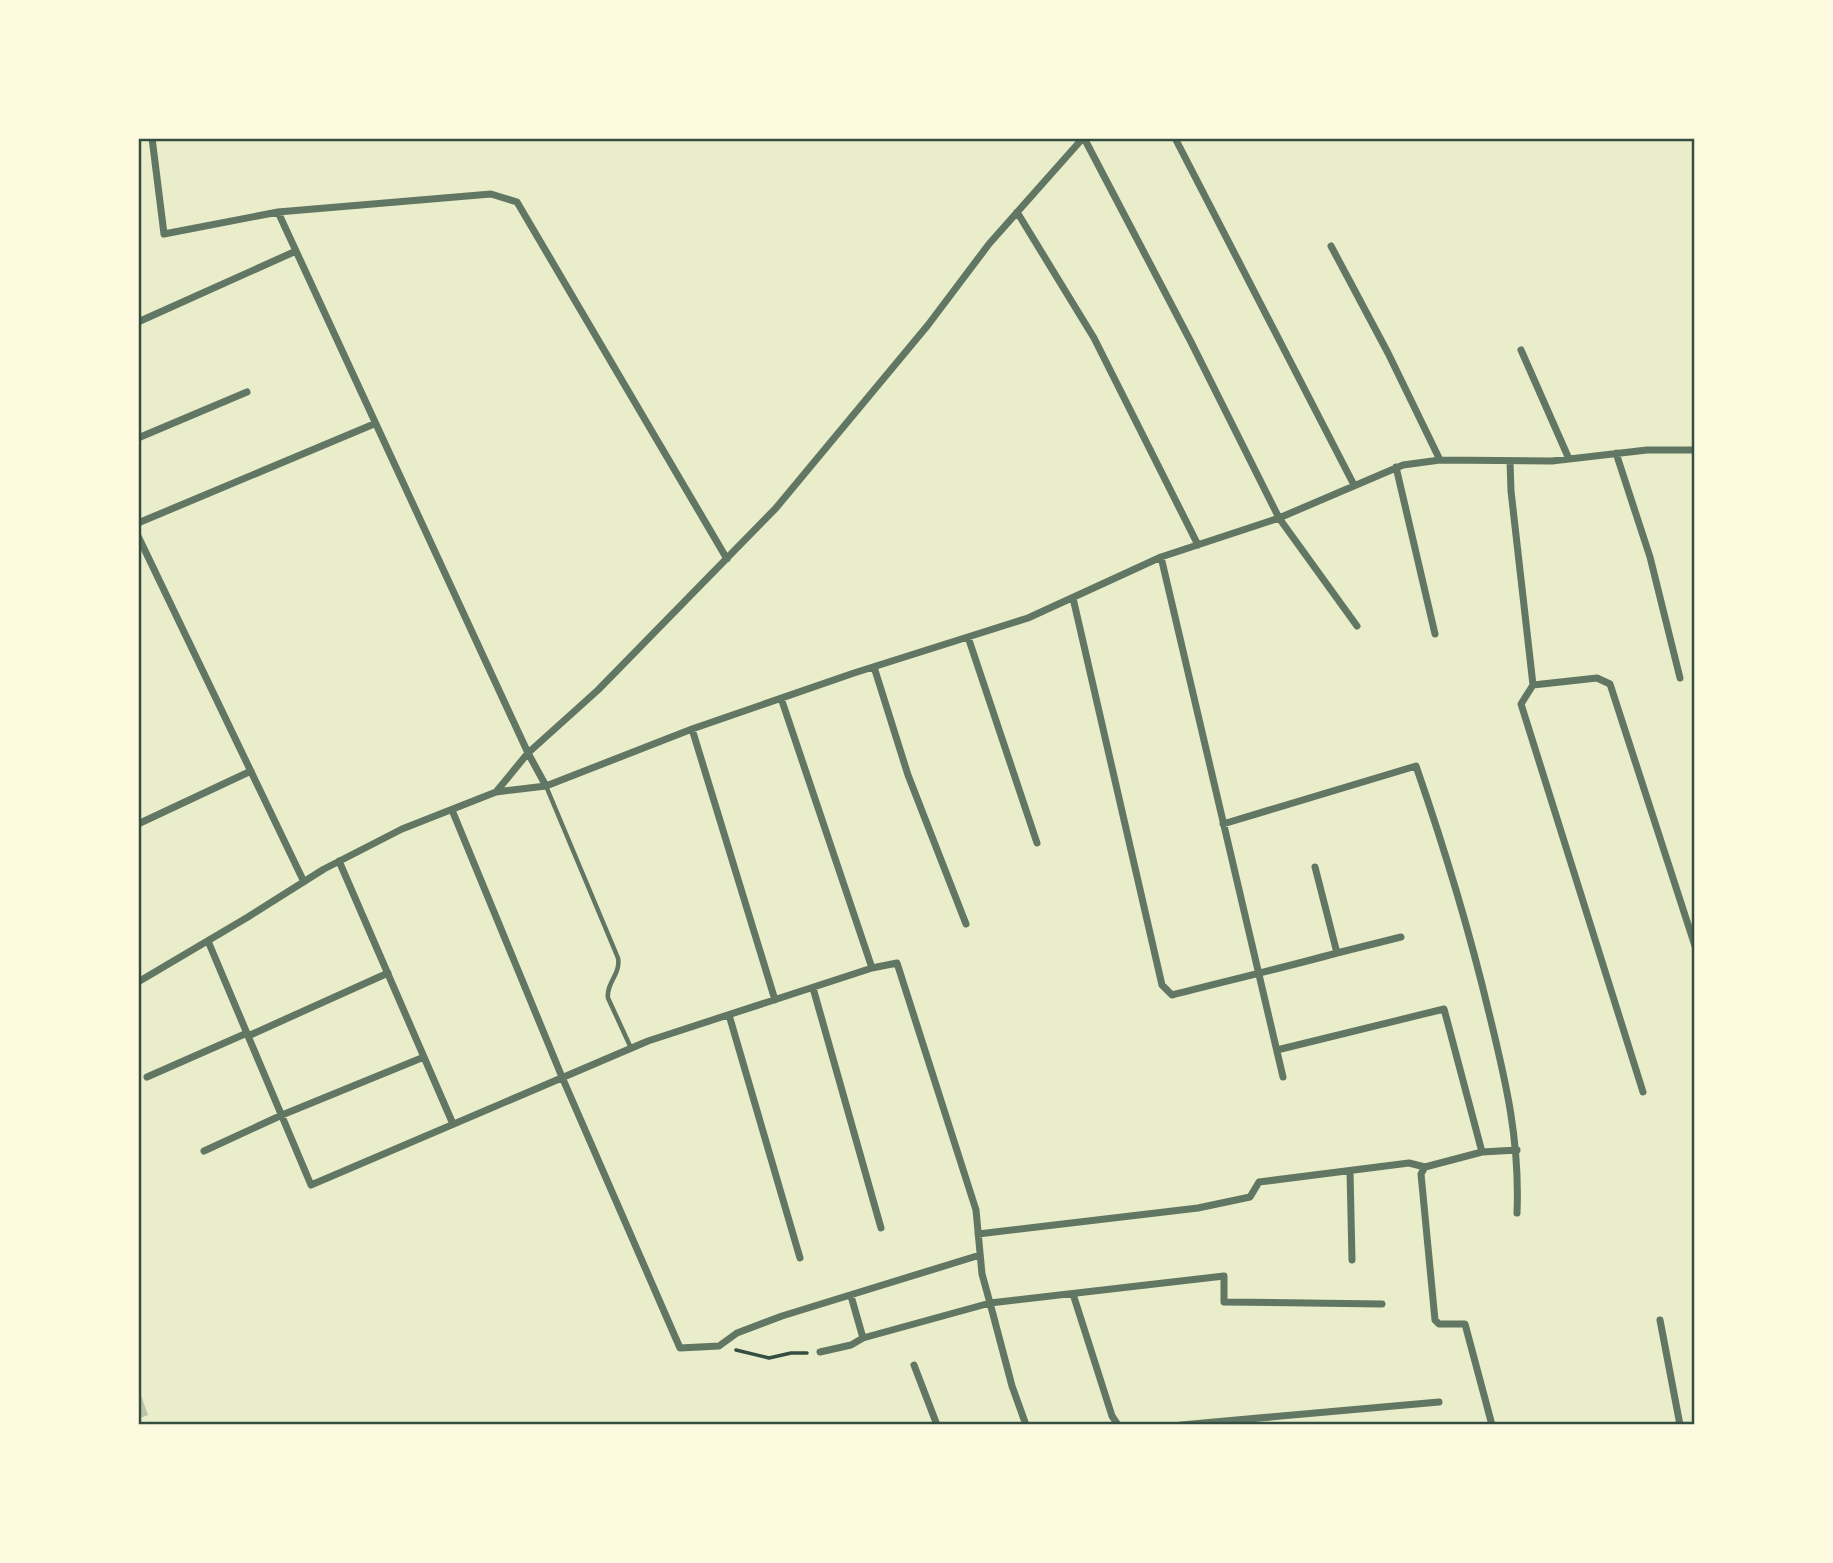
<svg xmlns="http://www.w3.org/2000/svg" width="1833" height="1563" font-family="Cabin,sans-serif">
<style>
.building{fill:#bcc5a7}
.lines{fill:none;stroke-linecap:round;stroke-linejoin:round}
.path{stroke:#344e41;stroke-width:3.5}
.service{stroke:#617663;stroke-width:4.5}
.minor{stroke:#617663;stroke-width:7}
.neatline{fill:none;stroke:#344e41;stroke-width:2.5}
</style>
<rect width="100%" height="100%" fill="#e9edc9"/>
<path class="building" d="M138 1387 148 1415 138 1419Z"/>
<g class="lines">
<path class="path" d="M736 1350 769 1358 791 1353H807"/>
<path class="service" d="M546 786 618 958C621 974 606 983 608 998L631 1048"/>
<path class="minor" d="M152 138 164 234 278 212 491 194 517 202 727 559
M1084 138 1191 342 1279 518 1357 626
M1175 138 1354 485
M278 212 528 753 546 786 692 729 854 673 1028 618 1161 557 1279 518 1403 465 1440 460 1552 461 1647 450H1695
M1017 212 1094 338 1198 545
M1331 246 1388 353 1440 460
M138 322 296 251
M1521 350 1569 459
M138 438 247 392
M1616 453 1650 557 1680 678
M1510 461 1511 491 1533 685 1521 704 1643 1092
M1396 467 1435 634
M138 523 374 424
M138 536 304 882
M1161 557 1283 1077
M1073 598 1162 985 1172 995C1227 981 1282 968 1337 953L1315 867
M968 637 1037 843
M874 667 908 775 966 924
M1533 685 1597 678 1610 684 1695 946
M692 729 775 1000
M496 792 546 786
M452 810 562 1077 680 1348 719 1346 737 1333 782 1316 980 1255
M138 824 251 771
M1223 824 1416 766C1444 847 1469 929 1489 1013 1506 1082 1520 1141 1517 1213
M339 861 453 1124
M208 941 311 1185 648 1041 872 968 781 698
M1337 953 1401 937
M872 968 897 963 976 1210 982 1274 990 1303 1224 1276V1302L1382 1304
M138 982 248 917 324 869 402 829 496 792 528 753 598 690 776 508 928 325 989 244 1083 138
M813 988 881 1228
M729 1015 800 1258
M248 1036 388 973
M1277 1050 1444 1009 1482 1152
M147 1077 247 1033
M204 1151 282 1115 424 1057
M1425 1167 1421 1174 1435 1320 1439 1324H1465L1492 1425
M1350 1171 1352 1260
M978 1234 1198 1208 1250 1197 1259 1182 1409 1163 1425 1167 1482 1152 1517 1150
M1073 1294 1112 1416 1118 1425
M851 1296 863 1338 990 1303 1012 1386 1026 1425
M1660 1320 1680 1425
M820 1352 851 1345 863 1338
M914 1365 937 1425
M1181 1425 1439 1402"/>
</g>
<rect width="1833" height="1563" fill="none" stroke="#fefae0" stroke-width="280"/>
<rect x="140" y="140" width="1553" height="1283" class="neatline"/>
</svg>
